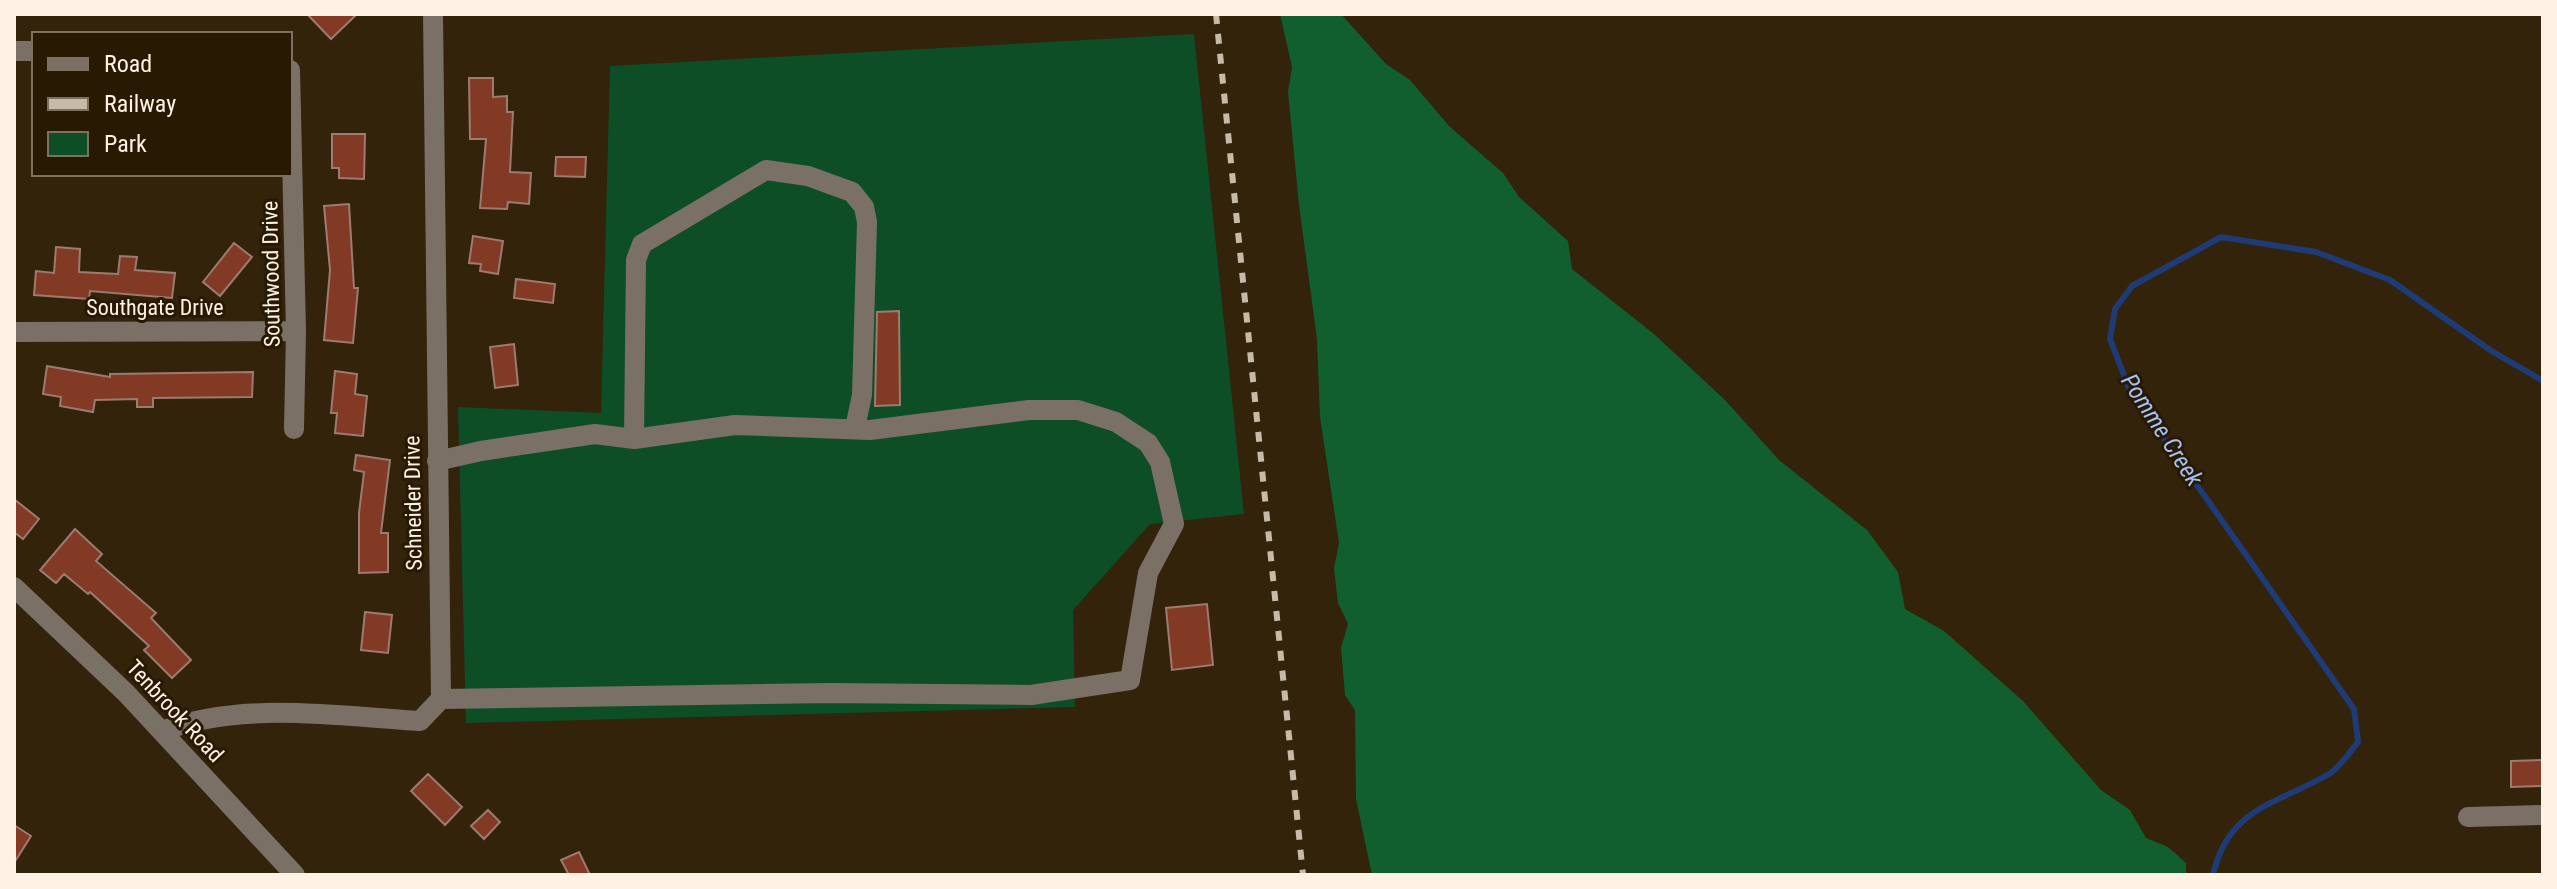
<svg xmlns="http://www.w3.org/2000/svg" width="2557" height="889" font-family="'Roboto Condensed',sans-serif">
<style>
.green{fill:#0e4e26}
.forest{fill:#115e2e}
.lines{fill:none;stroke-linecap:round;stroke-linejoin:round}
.stream{stroke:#1f3b75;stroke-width:6}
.building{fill:#823a24;stroke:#9c7b71;stroke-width:2}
.minor{stroke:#7b7066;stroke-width:20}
.rail{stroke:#c6baa9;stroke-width:6;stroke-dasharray:10 10;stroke-linecap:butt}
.labels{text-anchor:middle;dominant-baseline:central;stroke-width:6;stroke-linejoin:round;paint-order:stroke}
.street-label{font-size:22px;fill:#fdf2e4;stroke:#281902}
.water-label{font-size:24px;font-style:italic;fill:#a5c2f7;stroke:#281902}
</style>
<rect width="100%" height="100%" fill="#32230a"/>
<path class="green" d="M1194 34 1244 514 1150 524 1073 610 1075 707 466 723 458 407 601 413 610 66Z"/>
<path class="forest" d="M1280 14H1341L1386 64 1410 80 1450 127 1503 173 1519 197 1568 241 1572 269 1654 334 1725 400 1779 460 1867 530 1898 572 1905 609 1944 631 2023 701 2101 790 2130 810 2146 838 2168 847 2186 863V875H1372L1356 799 1355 710 1345 695 1341 648 1348 624 1338 603 1334 568 1339 543 1320 417 1317 339 1299 205 1288 92 1292 67Z"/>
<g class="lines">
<path class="stream" d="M2213 875C2228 807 2278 804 2329 774 2340 767 2350 752 2358 742L2354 709 2129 388 2110 339 2115 309 2132 286 2221 237 2316 252 2390 280 2490 350 2543 381"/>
</g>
<path class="building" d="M307 14H357L331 39Z
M469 78H493V97L507 96V112H513L510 172 531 173 529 204 508 202 507 209 480 208 486 139H470Z
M332 134H365L364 179 339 178V168H332Z
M556 157H586L585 177 555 176Z
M349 204 354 288H358L353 343 324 340 330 270 324 206Z
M473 236 503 241 498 274 480 271 481 264 469 263Z
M234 243 252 257 220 296 203 282Z
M56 247 80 249 79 272 118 274 120 256 137 257 135 270 175 273 172 298 90 291 89 299 34 295 36 271 54 273Z
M516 279 555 284 553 303 514 298Z
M899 311 900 405 875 406 877 312Z
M514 344 518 385 495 388 490 347Z
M47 366 110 377V374L253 372 252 397 153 398V407H137V399L95 400 93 412 60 406 61 397 43 394Z
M335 371 357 374 355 394 367 396 363 436 335 433 337 413H331Z
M356 455 390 460 381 533H388V572L359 573V513L364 472 354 470Z
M14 499 39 519 23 539 14 532Z
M75 529 102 554 96 561 156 613 151 618 191 660 172 678 144 650 149 646 90 592 88 594 64 574 56 583 40 570Z
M1207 604 1213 665 1172 670 1166 608Z
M365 612 392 615 388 653 361 650Z
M2543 760V786L2511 787V761Z
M428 774 462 807 445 825 411 791Z
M488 810 500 822 484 839 471 826Z
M14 825 31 836 14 863Z
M579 852 590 875H569L561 860Z"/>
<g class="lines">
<path class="minor" d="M14 51H34
M290 70 296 331 294 429
M14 332 296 331
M634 439 636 260 642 244 766 170 808 176 852 192 864 207 867 222 862 395 855 428
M437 461 481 451 595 434 634 439 735 425 870 430 1029 410H1078L1116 422 1148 443 1160 462 1174 524 1148 573 1130 680 1031 695 831 693 441 699
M14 587 126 693 295 875
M162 731C243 701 335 716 420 721L441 699 433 14
M2468 817 2543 815"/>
<path class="rail" d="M1216 14 1303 875"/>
</g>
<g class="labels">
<g class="street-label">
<text transform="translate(271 274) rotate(-91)">Southwood Drive</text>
<text x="155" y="307">Southgate Drive</text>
<text transform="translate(413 503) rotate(-91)">Schneider Drive</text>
<text transform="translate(175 711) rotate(47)">Tenbrook Road</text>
</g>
<g class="water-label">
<text transform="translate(2162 430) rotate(57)">Pomme Creek</text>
</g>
</g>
<rect width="2557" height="889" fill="none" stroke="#fdf2e4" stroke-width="32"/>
<rect x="32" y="32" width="260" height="144" fill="#281902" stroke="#7d705c" stroke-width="2"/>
<rect x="48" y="58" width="40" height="12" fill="#7b7066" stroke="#7d705c" stroke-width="2"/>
<text x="104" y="72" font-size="24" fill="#fdf2e4">Road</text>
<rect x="48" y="98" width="40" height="12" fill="#c6baa9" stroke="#7d705c" stroke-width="2"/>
<text x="104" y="112" font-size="24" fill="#fdf2e4">Railway</text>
<rect x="48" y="132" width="40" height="24" fill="#0e4e26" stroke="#7d705c" stroke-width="2"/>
<text x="104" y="152" font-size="24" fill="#fdf2e4">Park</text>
</svg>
